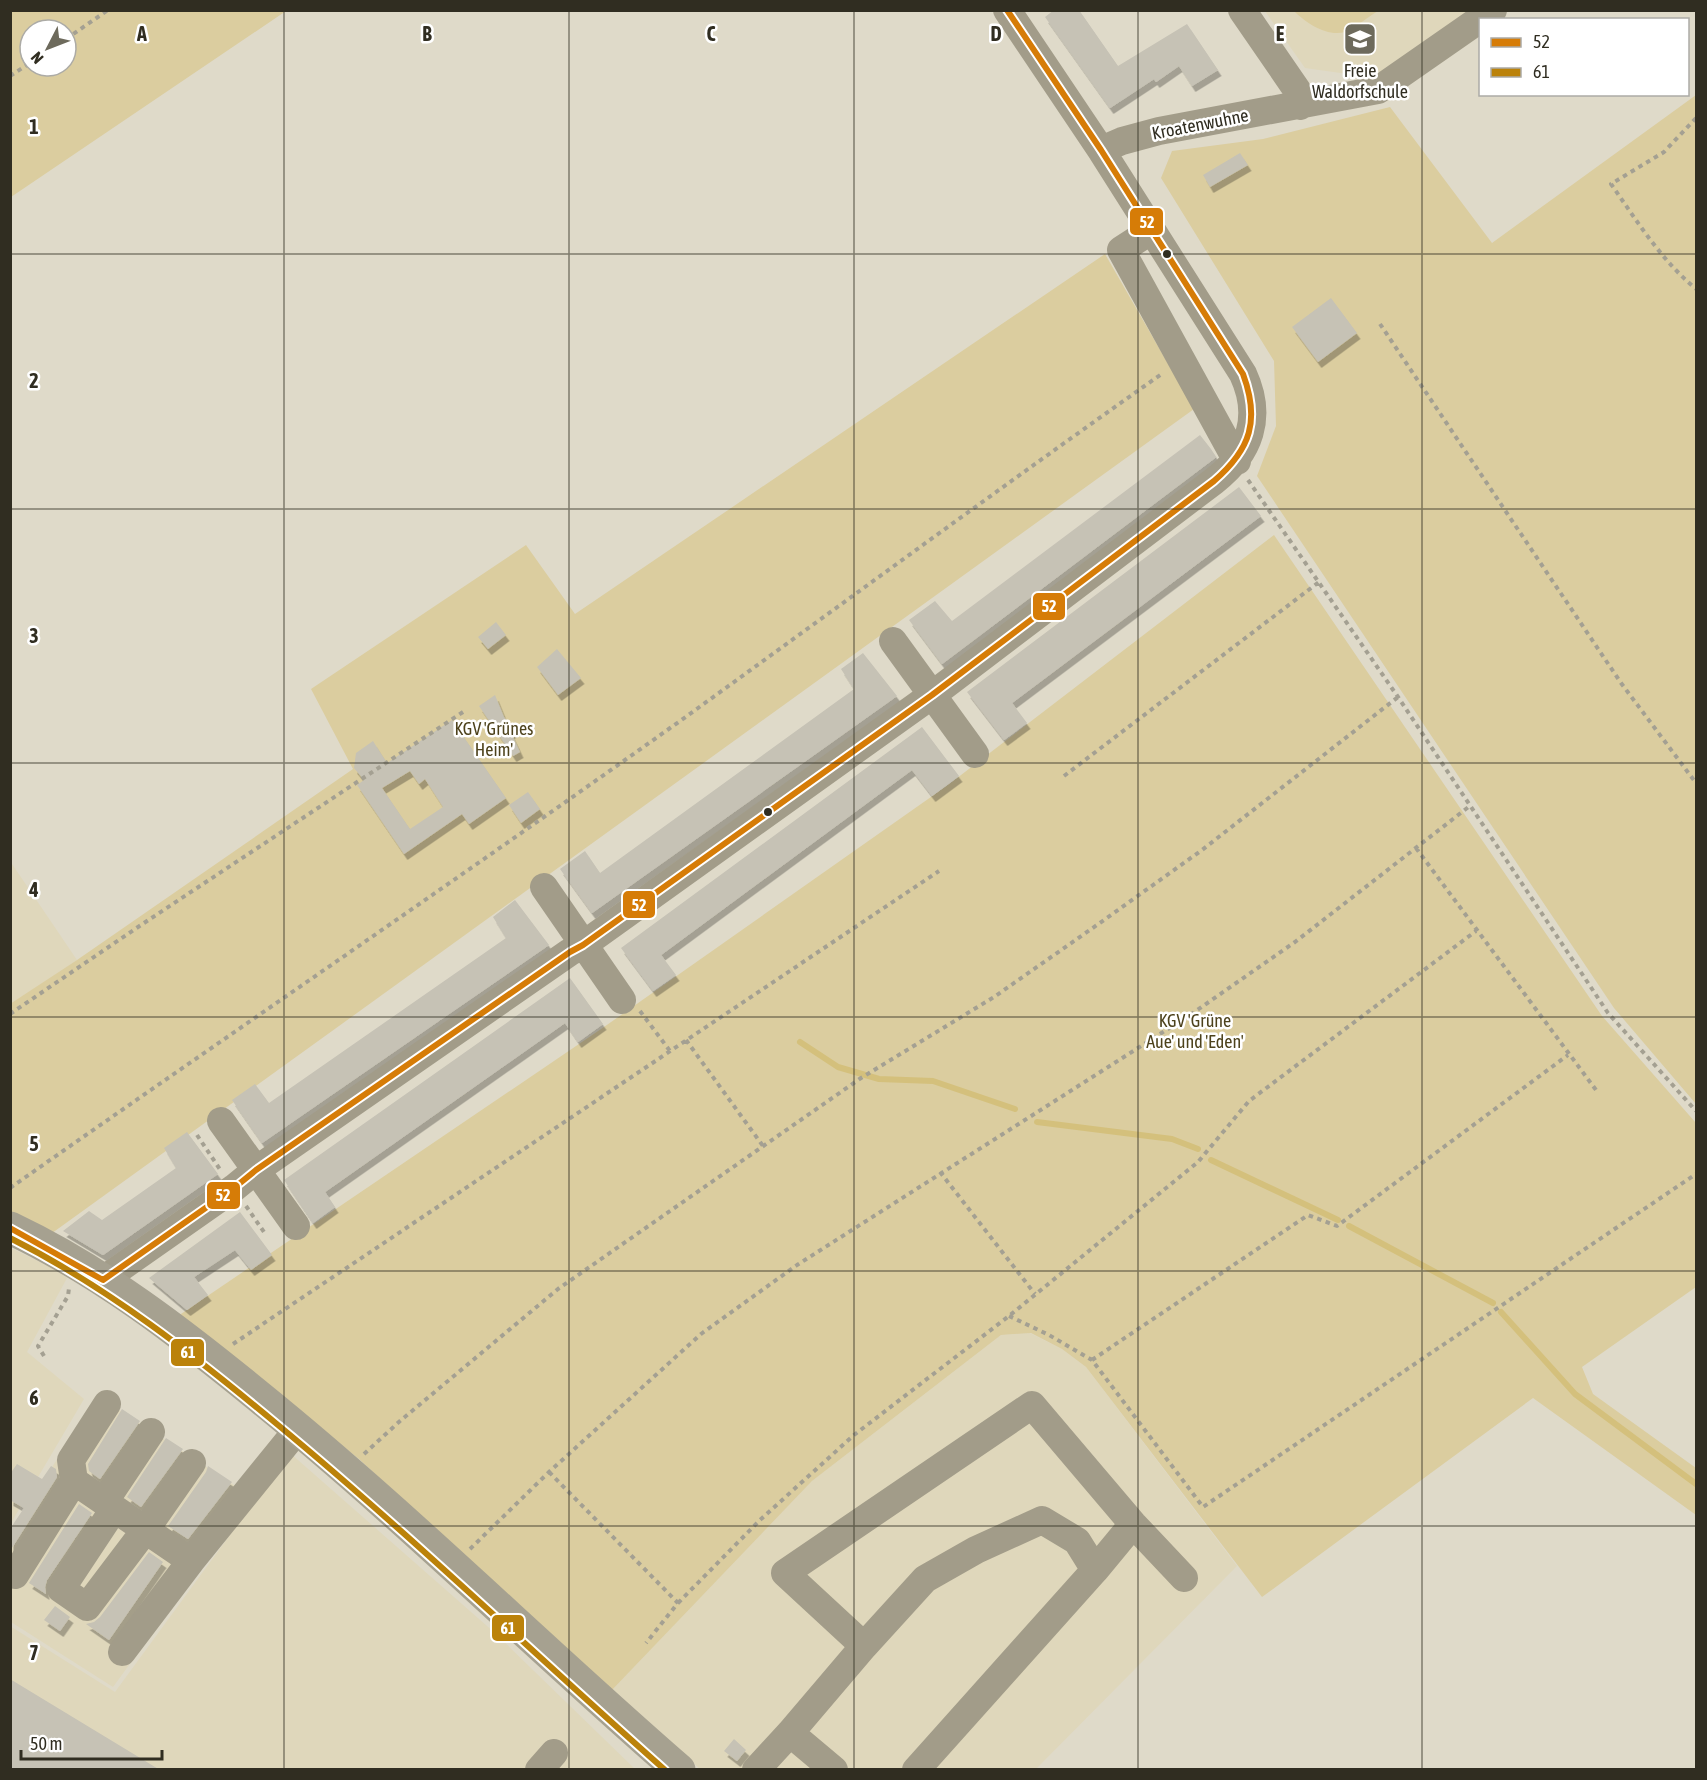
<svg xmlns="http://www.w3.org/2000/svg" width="1707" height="1780" font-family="'Asap Condensed',sans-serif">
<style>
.built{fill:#dfd7bb}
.green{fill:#dbcd9f;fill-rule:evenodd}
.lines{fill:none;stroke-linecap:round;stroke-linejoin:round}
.stream{stroke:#d4c07c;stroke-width:6}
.building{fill:#c6c2b5;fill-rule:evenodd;filter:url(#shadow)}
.path{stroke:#a4a092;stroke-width:4;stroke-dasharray:4.5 4.5;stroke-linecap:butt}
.minor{stroke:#a29c89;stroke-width:28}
.major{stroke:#a6a190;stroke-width:33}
.bus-1-casing{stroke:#fff;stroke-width:10}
.bus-2-casing{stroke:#fff;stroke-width:10}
.bus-1{stroke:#d67c07;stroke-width:6}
.bus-2{stroke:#bb820a;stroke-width:6}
.grid{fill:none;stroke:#302d21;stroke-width:1.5;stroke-opacity:0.55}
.bus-dot{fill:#302d21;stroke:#fff;stroke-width:2}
.labels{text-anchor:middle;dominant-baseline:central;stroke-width:5;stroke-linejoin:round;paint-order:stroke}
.poi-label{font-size:18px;fill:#302d21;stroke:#fff}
.street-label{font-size:18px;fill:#302d21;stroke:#fff}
.park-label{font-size:18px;fill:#4d421c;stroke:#fff}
.grid-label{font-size:20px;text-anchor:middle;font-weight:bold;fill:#302d21;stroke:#fff;stroke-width:5;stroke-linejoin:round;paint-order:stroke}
.line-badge{stroke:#fff;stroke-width:2}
.badge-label{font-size:16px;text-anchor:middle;font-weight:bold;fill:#fff}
</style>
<defs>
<filter id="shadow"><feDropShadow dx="3.5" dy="6" stdDeviation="0" flood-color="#0004"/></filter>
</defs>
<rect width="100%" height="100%" fill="#dfdac9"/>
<path class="built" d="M1265 11H1477L1376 78 1305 68Z
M10 861 77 960 11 1004H10Z
M11 1248 54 1269 67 1278 27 1352 84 1399 11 1523Z
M1030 1333 1062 1349 1086 1367 1237 1566 1036 1769H700L612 1690 812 1481 1001 1335Z
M98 1396 252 1497 113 1687 11 1622 10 1532Z
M290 1453 495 1633 635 1769H11L10 1626 115 1692Z"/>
<path class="green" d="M11 10H286V11L11 197ZM30 30H66V66H30Z
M1294 11H1378C1369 16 1354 29 1345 32 1327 37 1306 23 1294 11Z
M1696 95V1104L1614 1008 1257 476 1276 426 1274 361 1161 178 1172 151 1263 139 1390 107 1492 243Z
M1105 254 1194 409 48 1236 11 1217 10 1004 77 960 353 769 311 689 526 545 575 614Z
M1274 535 1602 1016 1696 1123V1287L1582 1367 1593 1394 1696 1468V1515L1533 1398 1262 1597 1086 1367 1062 1349 1031 1333 1001 1335 812 1481 612 1690 594 1677 359 1459 178 1316 604 1027 948 785Z"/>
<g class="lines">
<path class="stream" d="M800 1042 838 1067 879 1079 933 1081 1015 1109
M1037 1122 1172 1139 1198 1149
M1211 1160 1338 1220
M1349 1226 1493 1303
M1501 1312 1575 1394 1696 1484"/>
</g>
<path class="building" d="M1054 10H1079L1118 66 1187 24 1218 70 1192 86 1179 66 1156 82 1154 79 1110 108 1045 17Z
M1240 153 1248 165 1210 187 1203 175Z
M1331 298 1357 333 1318 362 1292 327Z
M1200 435 1211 449 1216 457 1215 458 942 664 909 620 935 601 952 621Z
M1239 487 1261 516 1012 703 1027 723 1004 740 967 692Z
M496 622 506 635 488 649 478 637Z
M557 649 581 678 558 695 537 667Z
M863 653 897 696 592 913 560 869 585 851 600 873 854 689 841 669Z
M495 695 504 717 514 731 511 733 520 752 513 756 479 706Z
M452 720 506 798 469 824 462 814 404 854 357 785 364 780 354 768 356 753 373 741 387 763ZM410 771 419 784 425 779 443 807 410 829 382 788Z
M922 727 959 776 932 796 912 770 661 955 676 975 653 991 621 948Z
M528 792 540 809 521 823 509 805Z
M515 900 549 945 262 1143 232 1100 255 1084 269 1103 506 938 493 917Z
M570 978 603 1024 578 1042 565 1023 325 1192 335 1207 313 1223 284 1180Z
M187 1132 218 1174 103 1255 63 1231 89 1211 102 1220 176 1168 164 1148Z
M240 1212 272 1255 251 1270 235 1250 194 1277 208 1295 187 1310 149 1278Z
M122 1409 140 1421 100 1479 89 1471 88 1464Z
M166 1438 183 1449 141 1507 127 1497Z
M17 1464 42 1479 51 1466 56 1469 57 1477 10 1551V1529L24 1508 10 1500V1474Z
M208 1466 232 1482 188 1539 168 1526 206 1472Z
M79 1504 92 1513 47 1580 45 1587 46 1594 29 1583Z
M149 1552 163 1562 109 1640 86 1624 94 1622 100 1617Z
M55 1606 70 1617 60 1631 44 1620Z
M10 1679 160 1770H10Z
M734 1739 746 1750 737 1761 724 1751Z"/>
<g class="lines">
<path class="path" d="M66 39 108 10
M10 76 30 63
M1696 118 1664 152 1611 184C1637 221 1661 260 1696 289
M1380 324 1621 683 1696 783
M1248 480 1398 697 1608 1013 1696 1111
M1064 776 1319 582
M1416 848 1596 1090
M640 1011 670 1051
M10 1014 141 925 466 710
M686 1040 763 1146
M197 1135 221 1171
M940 1172 1035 1294
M10 1188C233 1032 458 879 680 721 841 605 1001 487 1163 373
M246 1206 266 1235
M1009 1316 1049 1335 1092 1360 1203 1507 1696 1174
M233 1344 939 871
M44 1356 38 1346 68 1296 69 1288
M1092 1360 1308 1215 1337 1226 1568 1055
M364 1454 400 1421 558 1289 861 1078 994 997 1097 925 1202 850 1398 697
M549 1472 678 1603 646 1643
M470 1549 549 1472 701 1334 797 1265 1193 1013 1295 942 1471 805
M678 1603 760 1520 854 1435 1009 1316 1198 1162 1249 1101 1476 931"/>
<path class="minor" d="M1242 10 1297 90 1300 106
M1101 150 1122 141 1159 131 1378 90 1493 10
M1152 230 1121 250 1237 461
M893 641 975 754
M544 887 622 1000
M221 1121 296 1226
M103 1280 234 1188 256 1170 570 952 583 945 932 695 1214 481C1250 453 1263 417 1243 374L1101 150 1007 10
M107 1404 71 1460 74 1481 191 1561
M105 1501 151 1432
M114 1509 61 1589 87 1607 146 1529 192 1463
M15 1575 74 1481
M864 1646 785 1573 1032 1405 1133 1524 1184 1578
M122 1652 191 1561 298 1429
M790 1733 834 1770
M539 1770 554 1753
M756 1770 790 1733 864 1646 925 1579 976 1550 1042 1520 1077 1541 1095 1570
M916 1770 1095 1570 1133 1524"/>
<path class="major" d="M10 1228C101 1271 181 1333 258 1396 404 1514 537 1647 679 1770"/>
<defs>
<path id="bus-1" d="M10 1228 103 1280 234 1188 256 1170 570 952 583 945 932 695 1214 481C1251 449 1260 420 1243 374L1101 150 1007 10"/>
<path id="bus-2" d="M10 1238C109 1288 194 1355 278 1425 411 1535 535 1655 665 1770"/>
</defs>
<use href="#bus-1" class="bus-1-casing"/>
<use href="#bus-2" class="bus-2-casing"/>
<use href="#bus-1" class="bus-1"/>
<use href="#bus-2" class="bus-2"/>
</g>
<path class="grid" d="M284 10V1770M569 10V1770M854 10V1770M1138 10V1770M1422 10V1770M10 254H1696M10 509H1696M10 763H1696M10 1017H1696M10 1271H1696M10 1526H1696"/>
<defs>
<symbol id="school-square" viewBox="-11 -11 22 22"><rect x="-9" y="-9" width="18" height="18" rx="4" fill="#6d6a5c" stroke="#fff"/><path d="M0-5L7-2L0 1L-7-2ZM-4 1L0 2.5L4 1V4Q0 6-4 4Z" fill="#fff"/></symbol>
</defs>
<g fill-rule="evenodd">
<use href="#school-square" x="1341" y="20" width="38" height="38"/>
</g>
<g class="bus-dot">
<circle cx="1167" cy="254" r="5"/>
<circle cx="768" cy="812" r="5"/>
</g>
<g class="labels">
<g class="poi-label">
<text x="1360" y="70">Freie<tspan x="1360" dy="21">Waldorfschule</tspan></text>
</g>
<g class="street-label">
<text transform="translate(1200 124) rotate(-11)">Kroatenwuhne</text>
</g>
<g class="park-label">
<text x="494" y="728">KGV 'Grünes<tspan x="494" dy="21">Heim'</tspan></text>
<text x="1195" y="1020">KGV 'Grüne<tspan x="1195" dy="21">Aue' und 'Eden'</tspan></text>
</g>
</g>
<g class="grid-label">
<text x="142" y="41">A</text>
<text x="427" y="41">B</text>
<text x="711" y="41">C</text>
<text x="996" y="41">D</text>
<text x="1280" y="41">E</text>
<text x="34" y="134">1</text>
<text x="34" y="388">2</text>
<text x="34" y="643">3</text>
<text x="34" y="897">4</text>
<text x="34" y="1151">5</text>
<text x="34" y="1405">6</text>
<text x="34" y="1660">7</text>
</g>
<g class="line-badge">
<rect x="1129" y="207" width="35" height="29" rx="6" fill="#d67c07"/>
<rect x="1032" y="592" width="34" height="29" rx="6" fill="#d67c07"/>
<rect x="622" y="890" width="34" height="29" rx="6" fill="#d67c07"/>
<rect x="206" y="1181" width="35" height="29" rx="6" fill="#d67c07"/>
<rect x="170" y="1338" width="35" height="29" rx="6" fill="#bb820a"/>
<rect x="491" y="1614" width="34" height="28" rx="6" fill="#bb820a"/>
</g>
<g class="badge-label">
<text x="1147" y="228">52</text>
<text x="1049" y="612">52</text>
<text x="639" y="911">52</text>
<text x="223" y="1201">52</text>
<text x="188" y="1358">61</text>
<text x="508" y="1634">61</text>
</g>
<rect width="1707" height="1780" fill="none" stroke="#302d21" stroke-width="24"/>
<rect x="1479" y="18" width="210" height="78" fill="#ffffff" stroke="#acaba6" stroke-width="1.5"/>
<rect x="1491" y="38" width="30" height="9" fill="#d67c07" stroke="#acaba6" stroke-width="1.5"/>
<text x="1533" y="48" font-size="18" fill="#302d21">52</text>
<rect x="1491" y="68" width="30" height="9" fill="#bb820a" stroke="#acaba6" stroke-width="1.5"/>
<text x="1533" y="78" font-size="18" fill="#302d21">61</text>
<g transform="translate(48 48) rotate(228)"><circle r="28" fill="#ffffff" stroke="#acaba6" stroke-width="1.5"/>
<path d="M0-4.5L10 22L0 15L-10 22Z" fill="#6d6a5c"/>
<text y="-9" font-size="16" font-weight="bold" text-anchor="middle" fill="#302d21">N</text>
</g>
<path d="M21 1750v9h141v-9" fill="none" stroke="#302d21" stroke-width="3"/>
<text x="30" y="1750" font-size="18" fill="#302d21" stroke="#ffffff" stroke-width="4.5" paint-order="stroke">50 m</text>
</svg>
